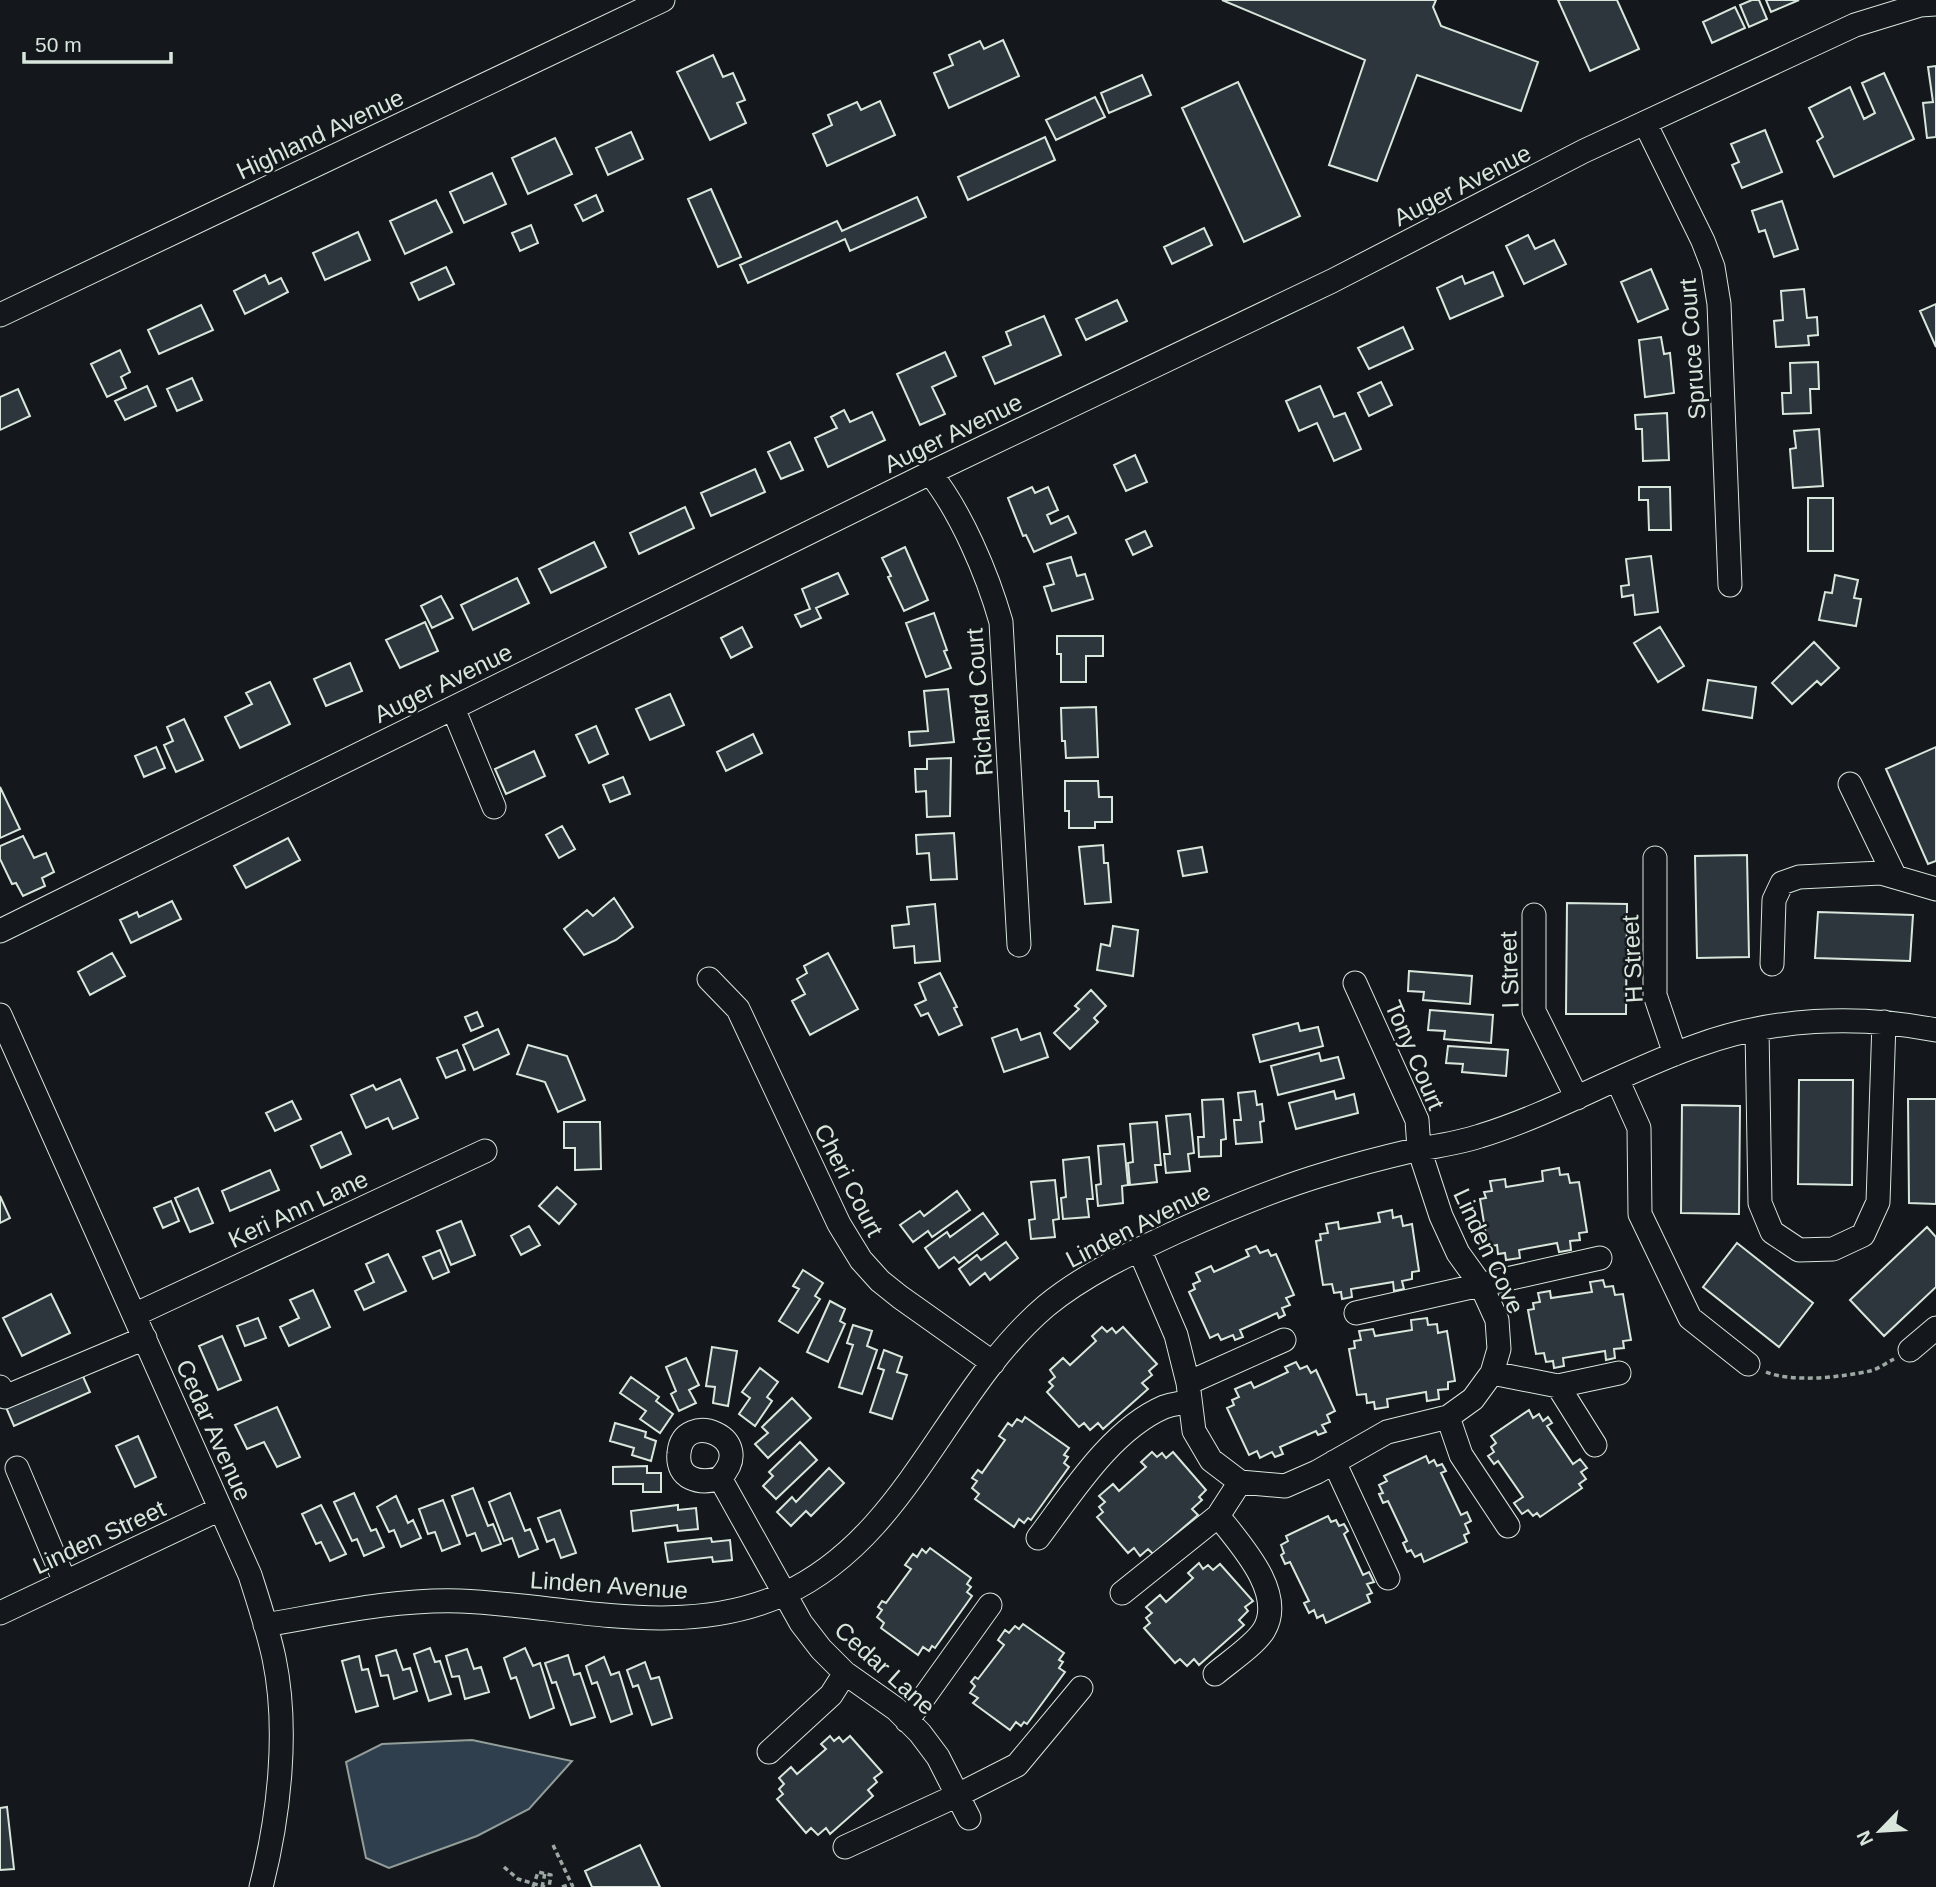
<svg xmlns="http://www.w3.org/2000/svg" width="1936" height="1887" font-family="Arial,sans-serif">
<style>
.water{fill:#2f3f4d;stroke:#939e99;stroke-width:2}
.building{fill:#2c363c;stroke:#d8e6dc;stroke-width:2}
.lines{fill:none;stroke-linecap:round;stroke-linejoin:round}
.minor-casing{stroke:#d8e6dc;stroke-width:25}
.path{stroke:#9da8a2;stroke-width:3.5;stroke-dasharray:5 3.5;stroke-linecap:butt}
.minor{stroke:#14181c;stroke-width:23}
.labels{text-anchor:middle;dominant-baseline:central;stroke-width:5;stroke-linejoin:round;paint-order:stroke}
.street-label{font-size:24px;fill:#d8e6dc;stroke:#14181c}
</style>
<rect width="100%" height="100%" fill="#14181c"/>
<path class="water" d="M472 1740 572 1761 529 1809 477 1836 389 1868 366 1858 346 1762 382 1744Z"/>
<path class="building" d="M1222 0H1436L1433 7 1441 26 1538 62 1521 111 1417 75 1377 181 1329 165 1365 60Z
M1558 0H1617L1639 49 1590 71Z
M1752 0H1759L1767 19 1749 27 1740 5Z
M1766 0H1799L1771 12Z
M1735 7 1745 28 1712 43 1703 22Z
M1003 40 1019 76 949 108 934 73 953 65 949 55 980 41 984 49Z
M713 55 723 77 733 73 745 100 737 103 746 123 710 140 677 72Z
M1936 66V137L1927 138 1923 103 1933 102 1928 67Z
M1884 73 1914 139 1834 177 1817 141 1823 137 1809 108 1850 87 1864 119 1875 113 1862 83Z
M1142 75 1151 95 1109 113 1101 93Z
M1238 82 1300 216 1244 242 1182 108Z
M1095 97 1105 117 1056 140 1046 120Z
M880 101 895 135 827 166 813 134 832 125 828 115 857 102 861 110Z
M1765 130 1782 172 1742 188 1732 165 1739 162 1731 144Z
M631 132 643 159 608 175 596 148Z
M1045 137 1055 160 968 200 958 177Z
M555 138 572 174 528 194 512 158Z
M492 173 506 204 464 223 450 192Z
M711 189 741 257 718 267 688 199Z
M596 195 603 211 583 221 575 205Z
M917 197 926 217 850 251 845 239 748 283 740 265 837 221 842 231Z
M436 200 452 232 405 254 390 221Z
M1782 201 1798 249 1774 257 1765 230 1759 232 1752 211Z
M531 225 538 243 520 251 512 233Z
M1204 228 1212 245 1172 264 1164 247Z
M358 232 370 260 325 280 313 253Z
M1528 235 1535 249 1554 240 1566 264 1524 284 1506 246Z
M446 267 454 284 419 300 411 283Z
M1651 269 1668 309 1638 322 1621 282Z
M1493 272 1503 296 1450 319 1437 288 1462 276 1465 284Z
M265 275 269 284 281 278 288 292 245 314 234 291Z
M1804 289 1807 318 1817 317 1818 335 1808 336 1809 345 1776 347 1774 321 1783 320 1781 291Z
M1117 300 1127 321 1086 340 1076 319Z
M1936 304V347L1920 311Z
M201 305 213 330 159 354 148 330Z
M1044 316 1061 355 995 384 983 357 1011 345 1006 332Z
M1403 327 1413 349 1369 369 1358 348Z
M1661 337 1664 354 1670 353 1674 393 1645 397 1639 340Z
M120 350 130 372 121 377 126 388 107 397 91 364Z
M945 352 956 376 932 387 945 414 920 425 897 374Z
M1818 362 1819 389H1810L1811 413 1783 414 1782 393H1791L1790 363Z
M192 378 202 400 177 411 167 389Z
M1381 382 1392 405 1369 416 1358 393Z
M147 386 156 406 125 420 115 401Z
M1320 386 1334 417 1345 413 1361 449 1334 461 1317 423 1299 431 1286 401Z
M18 389 30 416 0 430V397Z
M844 410 850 422 872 412 885 440 828 467 815 438 837 428 831 417Z
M1667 413 1669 460 1643 461 1642 429H1636L1635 415Z
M1819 429 1823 486 1793 488 1790 449 1796 448 1794 431Z
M790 442 803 470 781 479 768 452Z
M1135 455 1147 482 1126 491 1114 465Z
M755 469 765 492 711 516 701 493Z
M1032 487 1035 493 1048 487 1058 510 1047 515 1051 524 1068 516 1076 533 1034 552 1026 535 1023 536 1008 498Z
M1639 487H1670L1671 530H1649L1648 500H1639Z
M1808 498H1833V551H1808Z
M685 507 694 528 639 554 630 533Z
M1145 531 1152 546 1133 555 1126 540Z
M594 542 606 567 551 593 539 569Z
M905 547 928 600 904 611 888 577 891 576 882 558Z
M1651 556 1658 612 1635 615 1633 595 1622 597 1621 586 1629 585 1626 559Z
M1071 557 1077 576 1085 574 1093 599 1052 611 1044 587 1054 584 1047 564Z
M838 573 848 594 816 608 821 618 801 627 795 615 810 609 802 589Z
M1835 575 1858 580 1854 598 1861 599 1856 626 1819 620 1825 592 1832 593Z
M517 578 529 603 473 630 461 605Z
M441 596 453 618 432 628 421 606Z
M934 613 947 650 944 651 951 668 926 677 906 623Z
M425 622 438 651 400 668 386 640Z
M742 627 752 647 731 658 721 638Z
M1660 627 1684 666 1658 682 1634 643Z
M1057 636H1103V656H1086V682H1061V654H1057Z
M1814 642 1839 668 1821 685 1817 681 1792 704 1772 683Z
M350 663 362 691 326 706 314 679Z
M1708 680 1756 687 1752 718 1703 710Z
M270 682 290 724 240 748 225 717 252 704 246 693Z
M948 689 954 742 910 746 909 732 928 731 924 691Z
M670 694 684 725 650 740 636 709Z
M1096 707 1098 757 1066 758 1065 741H1062L1061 708Z
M184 719 203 760 176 772 164 745 173 741 167 727Z
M596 726 608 754 589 763 576 735Z
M753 734 762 753 726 771 717 752Z
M156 747 165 768 144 777 135 756Z
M1936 747V861L1928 864 1886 769Z
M534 751 545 776 506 794 495 769Z
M951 758 950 816 927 817 926 791 916 792 915 769H927V759Z
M623 777 630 794 610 802 603 785Z
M1065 781H1098L1099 797H1112V822H1095V828H1069V811H1065Z
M0 787 20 829 0 838Z
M562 826 575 849 559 858 546 835Z
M954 833 957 879 931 880 929 853 917 854 916 835Z
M23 836 34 858 46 853 54 872 42 878 45 886 23 896 16 883 12 884 0 859V846Z
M288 838 300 860 246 888 234 866Z
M1103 845 1104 863H1108L1111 902 1085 904 1079 847Z
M1202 847 1207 872 1183 876 1178 851Z
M1747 855 1749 957 1697 958 1695 856Z
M614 898 633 927 616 940 584 955 564 929 587 910 593 916Z
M172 901 181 919 131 943 120 920 137 912 139 917Z
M1567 903 1627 904 1626 1014H1566Z
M935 904 940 961 915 963 914 946 894 948 892 926 909 924 907 907Z
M1818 912 1913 915 1910 961 1815 958Z
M1113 926 1138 930 1133 976 1097 970 1101 944 1110 946Z
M112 953 125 976 90 995 78 972Z
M828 953 858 1009 810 1035 792 1001 805 994 797 979 807 973 804 966Z
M1409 971 1472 976 1470 1004 1423 1000 1424 992 1408 991Z
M940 973 957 1007 954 1008 962 1025 939 1035 928 1013 921 1016 915 1005 926 1000 919 983Z
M1091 990 1106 1006 1094 1018 1098 1022 1070 1049 1054 1033 1079 1009 1075 1006Z
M1430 1010 1493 1015 1491 1043 1444 1039 1445 1031 1428 1030Z
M477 1012 483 1026 471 1031 465 1017Z
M1298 1023 1300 1031 1318 1027 1323 1046 1260 1062 1253 1035Z
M498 1029 509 1054 474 1070 463 1045Z
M1017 1029 1021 1040 1040 1033 1048 1057 1004 1072 992 1038Z
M528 1045 567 1056 585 1100 558 1112 545 1082 517 1074Z
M1448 1046 1508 1050 1506 1076 1462 1072 1463 1064 1446 1063Z
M457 1050 465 1070 446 1078 437 1058Z
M1319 1053 1321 1061 1338 1057 1344 1078 1278 1095 1271 1066Z
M400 1079 418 1118 393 1129 388 1118 366 1128 351 1095 373 1085 376 1090Z
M1799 1080H1853L1852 1185 1798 1184Z
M1255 1091 1257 1105 1262 1104 1264 1121 1260 1122 1262 1142 1236 1144 1234 1120H1241L1238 1093Z
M1334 1091 1336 1099 1354 1094 1358 1113 1296 1129 1289 1103Z
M1223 1099 1226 1139 1221 1140V1156L1199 1157 1198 1137H1204L1202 1100Z
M1908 1099H1936V1204L1909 1203Z
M292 1101 301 1119 275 1131 266 1113Z
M1682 1105 1740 1106 1739 1214 1681 1213Z
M1190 1114 1194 1153 1188 1154 1190 1171 1166 1173 1164 1154H1170L1166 1116Z
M564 1122H600L601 1169 575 1170V1148H564Z
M1157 1122 1161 1165H1155L1157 1182 1130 1185 1128 1163 1133 1162 1130 1124Z
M341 1132 351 1154 321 1168 311 1146Z
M1124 1144 1128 1185 1122 1186 1123 1203 1098 1206 1096 1185 1101 1184 1098 1146Z
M1089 1157 1093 1199H1087L1089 1217 1063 1219 1061 1198 1066 1197 1063 1160Z
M1559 1168 1560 1175 1568 1174 1570 1183 1579 1182 1587 1232 1579 1233 1580 1240 1570 1241 1571 1250 1559 1252 1557 1243 1519 1250 1520 1258 1506 1260 1505 1253 1498 1254 1497 1245 1488 1247 1480 1199 1486 1198 1484 1192 1492 1191 1490 1181 1505 1179 1506 1187 1543 1181 1542 1171Z
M270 1170 279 1190 230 1211 222 1191Z
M1055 1180 1059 1219 1053 1220 1055 1237 1031 1239 1029 1220 1035 1219 1031 1182Z
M557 1187 576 1204 559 1224 539 1206Z
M198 1188 213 1223 190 1232 175 1198Z
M957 1191 970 1210 932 1237 928 1231 913 1242 900 1225 920 1211 924 1216Z
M0 1196 10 1218 0 1223Z
M171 1201 179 1221 163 1228 154 1208Z
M1392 1210 1393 1218 1401 1216 1403 1226 1412 1224 1419 1271 1412 1272V1279L1402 1281 1404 1289 1394 1291 1393 1282 1351 1289 1352 1297 1342 1299 1341 1292 1334 1293 1332 1284 1323 1285 1316 1241 1321 1240 1320 1234 1328 1233 1326 1224 1338 1222 1339 1229 1380 1222 1378 1213Z
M983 1213 998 1234 959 1263 954 1257 939 1268 925 1248 947 1232 950 1237Z
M461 1221 475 1255 451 1265 437 1231Z
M529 1226 540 1245 521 1255 511 1236Z
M1927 1227 1936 1237V1287L1884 1336 1850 1300Z
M1006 1242 1018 1258 990 1280 985 1273 970 1285 959 1269 977 1255 981 1260Z
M1737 1243 1813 1303 1779 1347 1703 1287Z
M1256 1246 1260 1253 1268 1250 1271 1256 1276 1254 1294 1295 1286 1298 1290 1305 1282 1308 1285 1315 1279 1318 1277 1313 1240 1330 1243 1337 1235 1340 1233 1335 1221 1340 1218 1334 1210 1338 1189 1292 1195 1289 1193 1284 1200 1281 1196 1273 1211 1266 1214 1272 1249 1256 1246 1250Z
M440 1250 449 1272 433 1279 423 1257Z
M388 1254 406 1291 364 1310 355 1291 374 1282 366 1264Z
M803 1270 823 1283 815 1296 820 1299 798 1333 779 1321 799 1289 793 1286Z
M1603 1280 1605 1287 1613 1286 1615 1295 1623 1294 1631 1340 1623 1341 1624 1348 1614 1349 1615 1358 1606 1360 1605 1351 1563 1358 1564 1366 1554 1368 1553 1361 1546 1362 1544 1353 1536 1354 1528 1310 1534 1309 1533 1303 1540 1302 1538 1293 1550 1291 1551 1298 1592 1292 1590 1282Z
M313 1290 330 1327 289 1346 280 1327 299 1318 290 1300Z
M51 1294 70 1333 22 1356 3 1318Z
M830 1301 845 1309 840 1321 845 1324 828 1362 807 1352Z
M258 1318 266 1338 245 1346 237 1326Z
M1427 1318 1428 1325 1437 1324 1438 1333 1447 1331 1455 1381 1448 1382V1389L1438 1390 1439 1399 1427 1401 1426 1392 1387 1399 1388 1407 1375 1409 1374 1402 1367 1403 1366 1394 1357 1395 1349 1349 1355 1348 1354 1341 1361 1340 1359 1331 1373 1329 1375 1336 1412 1330 1411 1320Z
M853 1325 872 1331 867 1346 877 1350 862 1394 839 1387 853 1345 847 1343Z
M1102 1327 1107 1332 1112 1328 1116 1333 1123 1327 1157 1364 1149 1371 1152 1375 1142 1383 1148 1389 1103 1429 1098 1423 1090 1430 1084 1423 1079 1427 1047 1392 1053 1386 1049 1382 1055 1377 1050 1370 1063 1358 1070 1365 1096 1341 1092 1336Z
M222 1336 241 1380 218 1390 199 1346Z
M712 1347 737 1351 728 1406 713 1403 715 1387 706 1386Z
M884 1350 902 1357 897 1372 907 1375 892 1419 870 1412 884 1370 878 1368Z
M686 1358 699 1385 689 1390 696 1403 679 1411 671 1394 676 1391 666 1367Z
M1296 1362 1300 1369 1307 1366 1311 1373 1316 1370 1335 1411 1327 1415 1330 1422 1322 1425 1326 1432 1318 1435 1316 1431 1280 1447 1283 1454 1275 1457 1272 1452 1260 1458 1257 1451 1249 1455 1227 1408 1234 1405 1232 1400 1239 1397 1235 1389 1251 1382 1254 1388 1288 1372 1285 1367Z
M760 1368 778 1382 767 1397 772 1401 755 1426 739 1414 750 1398 742 1392Z
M81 1372 90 1392 14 1426 5 1405Z
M631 1377 659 1397 656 1401 673 1414 660 1433 640 1419 646 1411 620 1393Z
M792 1398 811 1418 768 1458 755 1444 768 1433 762 1427Z
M277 1407 300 1457 277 1467 264 1442 247 1449 235 1425Z
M1529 1410 1533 1418 1539 1414 1543 1421 1548 1417 1552 1423 1547 1426 1573 1464 1580 1459 1587 1468 1581 1472 1586 1479 1579 1484 1582 1488 1540 1517 1537 1513 1533 1516 1528 1510 1522 1514 1514 1503 1523 1497 1498 1461 1494 1464 1488 1456 1494 1452 1491 1447 1496 1443 1491 1436Z
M1025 1417 1069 1448 1064 1455 1068 1457 1064 1463 1069 1467 1031 1520 1028 1518 1024 1523 1019 1519 1014 1527 975 1499 979 1494 972 1488 977 1481 972 1478 978 1470 982 1473 1005 1440 999 1436 1008 1423 1012 1426 1017 1419 1022 1422Z
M615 1423 646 1432 645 1437 656 1441 651 1461 632 1455 634 1448 610 1441Z
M138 1436 156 1477 135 1487 116 1446Z
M800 1442 817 1460 776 1499 763 1486 773 1476 769 1472Z
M1152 1452 1157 1457 1162 1453 1166 1458 1173 1452 1206 1490 1199 1497 1202 1500 1192 1509 1198 1515 1153 1554 1148 1549 1140 1556 1134 1548 1128 1553 1097 1517 1103 1512 1099 1507 1105 1502 1099 1496 1113 1484 1119 1491 1146 1467 1141 1462Z
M1426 1456 1429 1463 1434 1460 1437 1466 1442 1464 1446 1471 1441 1473 1461 1515 1467 1512 1471 1521 1465 1524 1469 1533 1464 1535 1467 1542 1424 1562 1421 1554 1415 1557 1411 1550 1407 1552 1403 1543 1407 1541 1388 1501 1383 1503 1379 1494 1383 1493 1379 1485 1387 1481 1384 1476Z
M647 1466V1473H661V1492H643V1484H613V1467Z
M829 1468 844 1483 811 1516 806 1511 791 1526 777 1512 792 1497 796 1502Z
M473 1488 488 1526 493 1524 501 1544 482 1551 475 1533 467 1536 452 1496Z
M354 1493 371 1531 376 1529 384 1547 364 1556 357 1539 352 1541 334 1502Z
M510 1493 525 1531 530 1529 538 1549 519 1557 512 1538 504 1541 489 1502Z
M396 1496 408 1523 413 1520 421 1538 401 1547 394 1530 389 1532 377 1507Z
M443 1500 460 1544 442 1551 435 1532 428 1534 419 1509Z
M321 1505 346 1554 330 1561 321 1542 316 1544 302 1514Z
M678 1505V1510L696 1508 698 1529 678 1531 677 1525 633 1531 631 1511Z
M560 1510 576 1553 561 1558 554 1539 547 1542 538 1518Z
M1328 1516 1331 1522 1336 1520 1339 1526 1344 1524 1348 1531 1344 1534 1363 1575 1369 1572 1374 1582 1367 1584 1372 1593 1367 1595 1370 1602 1326 1623 1323 1615 1317 1618 1314 1610 1309 1613 1304 1603 1309 1601 1290 1562 1285 1564 1281 1555 1284 1553 1281 1545 1288 1541 1286 1536Z
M711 1538 712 1542 730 1540 732 1560 713 1562 712 1557 668 1562 665 1543Z
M930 1548 971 1578 967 1584 971 1587 967 1592 972 1596 935 1648 932 1646 929 1651 923 1647 918 1655 881 1628 884 1623 877 1617 882 1610 878 1607 882 1601 886 1603 911 1569 905 1565 913 1554 917 1557 922 1549 926 1553Z
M1199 1563 1203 1569 1208 1565 1213 1570 1220 1564 1253 1601 1245 1607 1248 1611 1239 1620 1244 1625 1199 1665 1194 1659 1187 1666 1180 1659 1175 1663 1144 1628 1150 1623 1146 1618 1152 1613 1146 1607 1160 1595 1166 1602 1193 1578 1188 1573Z
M1023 1624 1064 1653 1059 1660 1063 1662 1059 1668 1065 1672 1027 1724 1024 1722 1021 1726 1016 1722 1010 1730 973 1703 978 1698 970 1693 975 1686 971 1682 975 1677 978 1679 1004 1645 998 1640 1005 1630 1009 1633 1015 1626 1019 1629Z
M430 1648 435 1662 440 1661 451 1694 429 1701 414 1654Z
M525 1648 533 1666 540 1663 554 1708 530 1718 516 1677 511 1679 504 1658Z
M467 1649 474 1669 481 1667 489 1692 465 1699 459 1676 452 1677 446 1656Z
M396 1650 403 1670 410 1668 417 1691 394 1699 388 1675 381 1676 376 1656Z
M568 1655 574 1675 580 1673 595 1717 571 1725 556 1682 552 1683 545 1663Z
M359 1656 362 1670 368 1669 378 1706 356 1712 342 1661Z
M604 1657 611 1675 619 1672 632 1714 611 1722 597 1682 592 1684 586 1666Z
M645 1662 651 1679 659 1677 672 1718 652 1725 638 1685 633 1687 627 1670Z
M830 1736 834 1741 839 1737 843 1742 850 1736 882 1772 874 1778 877 1782 868 1790 873 1796 830 1834 826 1828 818 1835 811 1828 806 1833 777 1799 783 1794 779 1789 784 1784 779 1778 791 1767 797 1774 826 1749 821 1744Z
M7 1807 14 1869 0 1870V1808Z
M640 1845 660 1887H592L585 1871Z"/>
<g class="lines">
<defs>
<path id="minor" d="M1645 123 1703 241 1713 267 1719 304 1730 585
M0 315 663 0
M930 473C961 512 987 573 1001 622L1019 945
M453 708 494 807
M1850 784 1895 877
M1655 858V995L1675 1054
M1534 915V1011L1577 1098
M0 931 930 473 1332 281 1584 151 1855 25 1920 5 1936 4
M1772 964 1774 900 1782 883 1799 877 1881 873 1936 889
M709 979 738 1009 839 1224 861 1260 880 1281 900 1297 993 1363
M0 1015 250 1575C259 1603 268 1630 274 1658 289 1730 279 1817 261 1887
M1757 1029 1760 1203 1772 1232 1799 1250 1833 1249 1863 1235 1878 1202 1884 1022
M1617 1079 1639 1128 1640 1214 1690 1318 1748 1364
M1139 1249 1176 1335 1188 1383 1194 1431 1211 1460 1240 1482 1285 1486 1317 1472 1387 1432 1448 1417 1473 1399 1492 1373 1499 1349 1497 1320 1481 1285 1458 1253 1441 1216 1419 1149 1417 1120 1355 983
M1356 1313 1600 1258
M134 1315 485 1151
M1910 1350 1936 1328
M1492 1373 1558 1386 1595 1445
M1188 1383 1284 1340
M1558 1386 1619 1373
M0 1387 5 1397 145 1338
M1448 1417 1461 1455 1508 1526
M1334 1462 1388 1578
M17 1468 65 1582
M720 1478C759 1438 683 1408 679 1453 676 1479 700 1485 720 1478L801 1623 821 1649 845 1673 896 1709 920 1733 938 1757 969 1818
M1038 1538C1072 1493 1111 1430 1164 1407 1172 1404 1182 1403 1190 1401
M1122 1593 1218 1516 1240 1482
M0 1613 220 1509
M265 1625C330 1614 393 1599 460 1601 567 1605 682 1641 784 1594 908 1537 946 1391 1046 1306 1085 1274 1131 1253 1176 1232 1225 1210 1274 1189 1325 1174 1354 1165 1385 1157 1415 1150 1437 1146 1459 1143 1480 1136 1555 1113 1622 1072 1696 1046 1772 1018 1856 1014 1936 1030
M1215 1674C1229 1662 1255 1645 1264 1630 1286 1593 1240 1544 1218 1516
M907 1721 990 1605
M769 1752 831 1695 845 1673
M845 1847 958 1795 1017 1765 1081 1688"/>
</defs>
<use href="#minor" class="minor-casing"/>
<path class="path" d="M1766 1372C1793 1383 1841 1377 1870 1371 1878 1369 1886 1363 1894 1359
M553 1845 573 1887
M504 1867 518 1879 545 1887
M533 1887 538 1872 551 1875 549 1887
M542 1887 545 1873
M562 1887 571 1884"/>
<use href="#minor" class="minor"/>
</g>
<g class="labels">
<g class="street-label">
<text transform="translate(320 134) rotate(-25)">Highland Avenue</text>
<text transform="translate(1462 185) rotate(-27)">Auger Avenue</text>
<text transform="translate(1692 349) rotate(-94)">Spruce Court</text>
<text transform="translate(953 433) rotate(-26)">Auger Avenue</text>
<text transform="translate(443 683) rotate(-26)">Auger Avenue</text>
<text transform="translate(979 702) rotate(-94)">Richard Court</text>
<text transform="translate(1632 959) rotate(-93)">H Street</text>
<text transform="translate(1509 970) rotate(-92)">I Street</text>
<text transform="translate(1415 1055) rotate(67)">Tony Court</text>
<text transform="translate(849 1180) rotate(63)">Cheri Court</text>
<text transform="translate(298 1209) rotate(-25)">Keri Ann Lane</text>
<text transform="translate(1138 1225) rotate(-27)">Linden Avenue</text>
<text transform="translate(1489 1251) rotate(65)">Linden Cove</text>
<text transform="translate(214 1430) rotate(66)">Cedar Avenue</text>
<text transform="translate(99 1537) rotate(-25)">Linden Street</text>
<text transform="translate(609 1585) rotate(4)">Linden Avenue</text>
<text transform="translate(885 1668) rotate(42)">Cedar Lane</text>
</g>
</g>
<g transform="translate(1880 1831) rotate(245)" stroke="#14181c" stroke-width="5" paint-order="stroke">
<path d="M0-5L12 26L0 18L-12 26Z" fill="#d8e6dc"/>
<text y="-10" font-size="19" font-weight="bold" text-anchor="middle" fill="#d8e6dc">N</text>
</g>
<path d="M24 52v10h147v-10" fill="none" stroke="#d8e6dc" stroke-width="3.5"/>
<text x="35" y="52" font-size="21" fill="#d8e6dc" stroke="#14181c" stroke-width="5" paint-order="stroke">50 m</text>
</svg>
